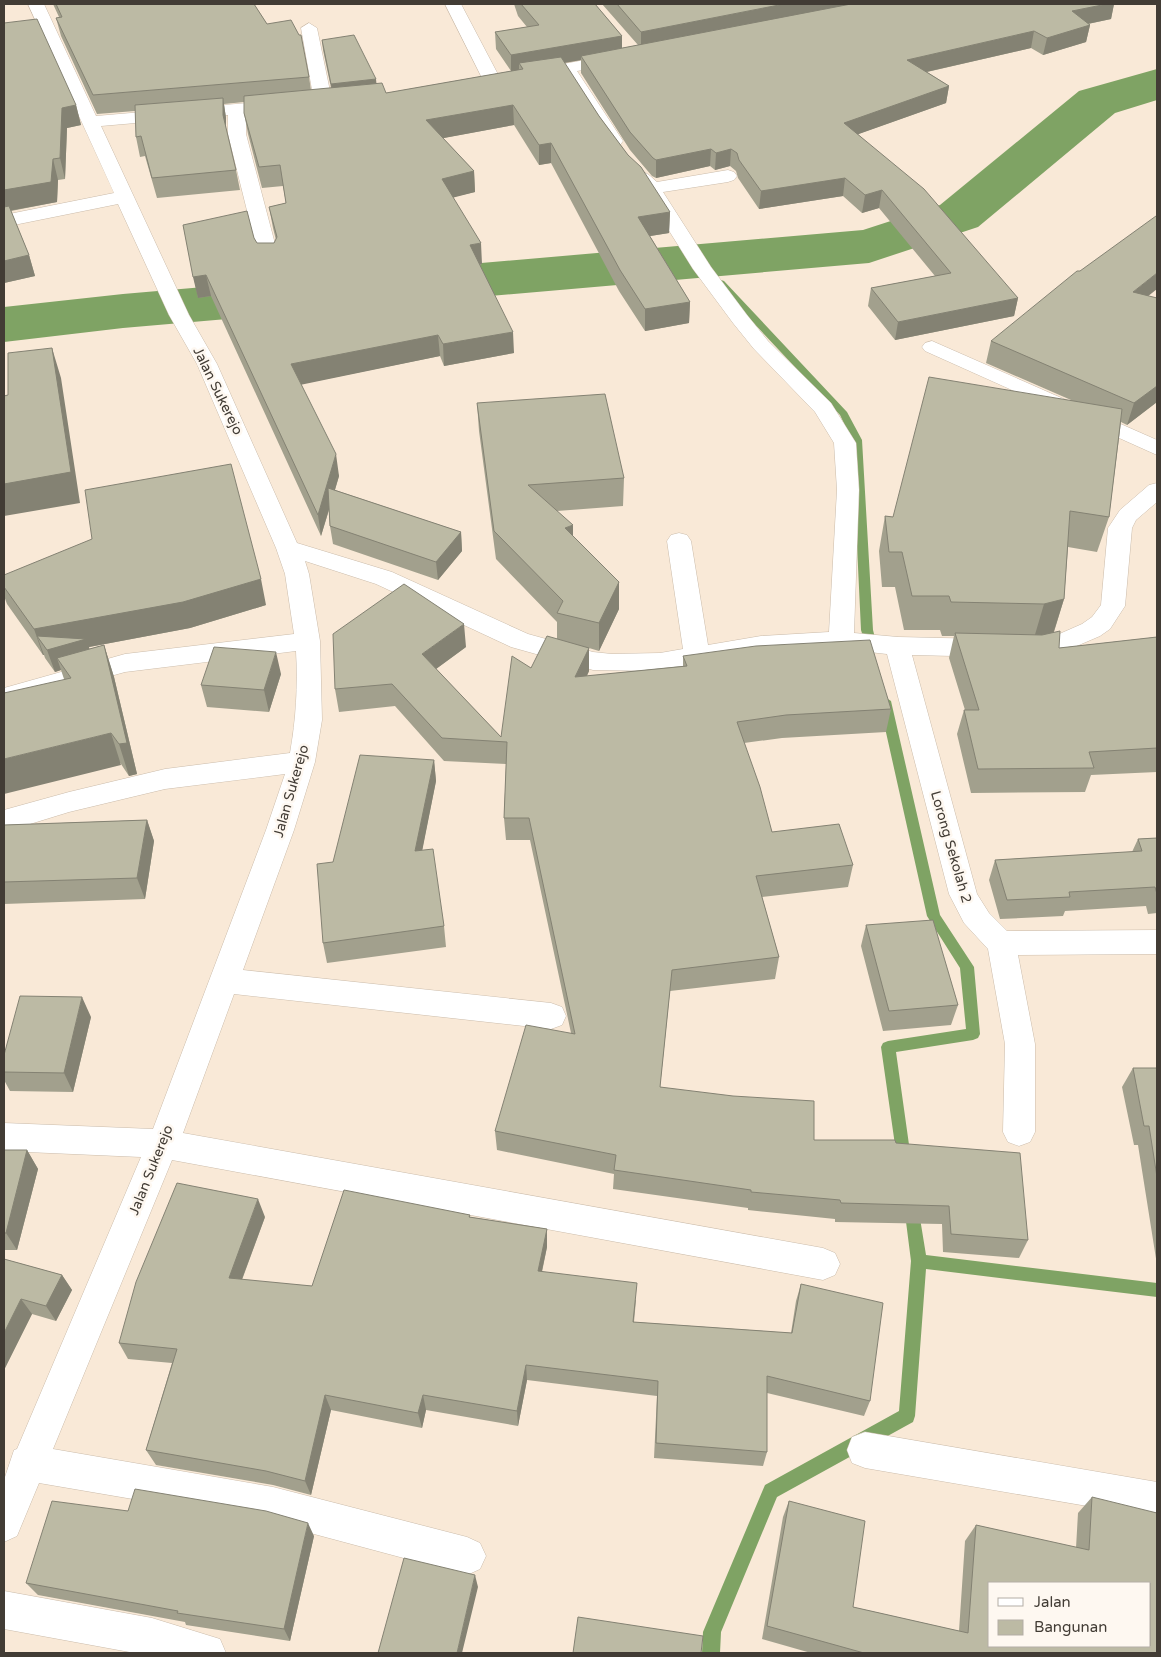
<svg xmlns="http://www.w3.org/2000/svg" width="1161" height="1657" font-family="'Varela Round',sans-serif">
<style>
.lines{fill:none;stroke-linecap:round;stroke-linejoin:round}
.stream{fill:#7fa364;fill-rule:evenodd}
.river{fill:#7fa364;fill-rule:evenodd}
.minor-casing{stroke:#cbbcab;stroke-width:1}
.minor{fill:#fff;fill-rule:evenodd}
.wall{fill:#a2a08d}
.shaded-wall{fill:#848273}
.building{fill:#bcbaa4;stroke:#848273;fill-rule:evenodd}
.labels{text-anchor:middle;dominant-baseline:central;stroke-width:5;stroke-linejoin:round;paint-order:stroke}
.street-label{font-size:14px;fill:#423c35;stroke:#fef8f1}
</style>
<rect width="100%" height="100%" fill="#f9e9d7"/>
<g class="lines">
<path class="stream" d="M721 280 724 281 847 412 862 440 873 630 878 650 876 653H868L861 630 852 440 840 415 718 285V281Z
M885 697 891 701 940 915 974 967 980 1034 978 1038 973 1040 896 1052 911 1159 909 1164 904 1166 899 1164 897 1159 881 1047 883 1043 888 1041 966 1029 960 968 927 916 879 701Z
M911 1199 916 1201 918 1206 926 1255 1157 1283V1297L926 1269 915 1416 913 1422 777 1497 721 1632 720 1653H702L703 1632 765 1485 899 1411 911 1261 904 1206 906 1201Z"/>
<path class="river" d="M1157 69V100L1115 113 978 227 869 263 123 328 4 342V307L123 294 863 230 940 205 1079 91Z"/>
<defs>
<path id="minor" d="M28 4H44L96 116 283 100 289 101 292 105 289 109 246 114V134L279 259 276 263H262L259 259 228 134V115L101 126 189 315 217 364 297 543 392 572 528 634 593 652 612 654 660 653 683 649 667 541 671 535 679 533 687 535 691 541 708 645 761 636 829 632 837 490 834 443 815 412 754 349 733 323 693 269 643 189 630 176 633 172C644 169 649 175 657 182L728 170 734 172 737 176 734 180 728 182 663 192 711 267 747 315 768 341 831 403 856 443 859 490 854 633 898 637 1034 640 1057 635 1082 624 1092 617 1101 605 1108 528 1120 510 1149 485 1157 483V502L1136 520 1132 528 1125 606 1110 629 1100 636 1072 648 1034 658 912 655 977 894 989 913 1007 931 1157 930V954L1018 955 1035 1044V1132L1030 1142 1019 1146 1008 1142 1003 1132 1005 1044 988 949 964 923 949 894 887 654 841 649 761 654 660 671 593 670 511 647 376 584 305 561 309 574 320 641 322 720 315 762 294 830 243 970 551 1003 562 1007 566 1016 562 1025 551 1029 234 994 183 1133 823 1248 835 1253 840 1264 835 1275 823 1280 172 1160 53 1449 273 1487 467 1537 480 1543 486 1556 480 1569 467 1575 273 1523 39 1483 17 1536 4 1542V1480L14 1450 17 1449 141 1157 4 1151V1123L153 1129 266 830 285 774 165 789 69 812 4 832V810L69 792 165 769 290 753C296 719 298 686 296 651L125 672 4 706V688L125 654 294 634 285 574 276 548 197 364 169 315 118 204 4 227V215L114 193Z
M445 4H461L502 82 499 86H487L484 82Z
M309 23 317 28 332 101 329 105H317L314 101 301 28Z
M617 54 623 55 625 59 623 63 577 71 623 141 620 145H608L562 74 531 80 525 79 523 75 525 71 531 70Z
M932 341 1157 440V455L925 351 922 347 925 343Z
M865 1432 1157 1482V1518L865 1468 852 1463 847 1450 852 1437Z
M4 1591 152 1618 220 1639 226 1653H135L4 1629Z"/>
</defs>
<use href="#minor" class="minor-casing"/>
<use href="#minor" class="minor"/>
</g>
<path class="wall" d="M53 4H254L267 24 309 77 311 90 331 88 323 50 322 40 376 79V84L386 93 511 71 496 49 495 32 527 27 518 16 514 4H595L622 36V48L638 45 602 4H1114L1111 19 1088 24 1090 25 1086 42 1043 55 1031 48 927 72 949 86 946 103 858 134 1018 298 1014 316 895 340 868 306 871 288 935 276 879 208 862 213 843 196 759 209 738 178 736 171 730 166 715 170 710 166 656 178 652 176 630 150 581 73V60L564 63 599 116 670 212 669 233 650 236 690 302 689 323 645 331 619 291 551 163 539 165 514 125 443 138 474 171 475 192 453 197 482 264 480 265 514 353 444 366 440 356 301 384 339 476 335 490 461 532 462 551 438 580 333 544 330 526 329 510 321 536 211 296 198 298 183 225 254 238 257 243H274L276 240 273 228 269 207 286 203 283 186 262 188 248 134 244 113V102L224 104 226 118V129L236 170 240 190 157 198 145 156 140 157 136 137 135 111 97 114 61 36 56 18 59 17Z
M4 23 76 105 81 125 67 128 65 179 58 180 57 202 11 211 29 255 35 276 4 283Z
M1149 296 1157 402 1127 425 1121 422 1109 517 1097 552 1068 547 1064 599 1054 632 1059 648 1157 637V772L1091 775 1085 792 971 793 957 734 964 710H965L949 658 954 636H942L940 630H904L895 587H882L879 551 885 516 893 517 1071 400 986 363 991 341Z
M477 403 624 478 623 506 557 511 573 536 619 582V609L599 651 589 648V671L587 676 683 666V656L891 709 886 732 782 738 744 743 772 832 853 865 848 887 762 897 779 957 775 979 670 991 660 1087 814 1140 896 1143 1028 1240 1019 1258 943 1252 942 1224 835 1222V1219L748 1210V1208L613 1189 614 1174 497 1150 495 1131 571 1033 530 840H506L504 818 506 764 444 761 395 706 339 712 335 689 466 647 436 669 501 737 531 668 557 639V622L496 559 479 431Z
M4 575 266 605 190 628 89 647V649L104 645 114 677 137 774 129 776 64 679 61 670 55 672 45 658 44 655H43L7 604 4 596Z
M281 674 269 712 207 707 201 685Z
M434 760 436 781 422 850 444 926 446 947 327 963 323 943 333 862Z
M147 820 154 841 145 899 4 904V825Z
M1157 838V913L1148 914 1146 906 1065 911 1063 916 1000 919 989 880 995 860 1132 852 1138 839Z
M866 925 958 1005 951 1025 883 1031 861 946Z
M91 1017 73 1092 10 1091 4 1080V1055Z
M1133 1068H1157V1265L1138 1145H1134L1122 1087Z
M4 1150H27L38 1169 17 1250H4Z
M470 1215V1217L547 1229V1247L542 1272 636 1300 634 1322 791 1333 796 1301 801 1284 870 1401 864 1416 767 1393V1452L763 1466 654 1458 657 1396 527 1380 518 1426 426 1410 422 1428 331 1410 311 1495 273 1485 156 1465 146 1450 172 1363 128 1359 119 1343 265 1217 242 1280 312 1286Z
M4 1259 62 1275 72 1290 56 1321 32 1314 4 1370Z
M1092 1497 1157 1653H811L762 1639 783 1517 789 1501 853 1607 959 1631 965 1541 976 1525 1076 1548 1078 1513Z
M314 1536 290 1641 186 1625 185 1622 38 1595 26 1583Z"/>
<path class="shaded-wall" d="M784 4H867L641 49V32Z
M1107 4H1114L1111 19 1068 28 1072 11Z
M1090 25 1086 42 1043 55 1047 38Z
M1034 31 1031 48 904 77 907 60Z
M622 36V53L581 56V60L523 70 519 63V70L511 72V55Z
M376 79 377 89 332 95 331 84Z
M949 86 946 103 842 140 844 123Z
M223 98 226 118V134L223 115Z
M76 105 81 125 67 128 65 179 60 158 62 108Z
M513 105 514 125 428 141 426 120Z
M551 143V163L539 165V145Z
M711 149 710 166 656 178V160Z
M731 149 730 166 715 170 716 153Z
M53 159 58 180 57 202 8 211 4 214V190Z
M474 171 475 192 444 200 442 179Z
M845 178 843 196 759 209 761 191Z
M882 190 879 208 862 213 865 195Z
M670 212 669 233 638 238V217Z
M481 243 482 264 472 266 470 245Z
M29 255 35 276 4 283V261Z
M1157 273V289L1127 313 1133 292Z
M206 275 211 296 198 298 193 277Z
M1018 298 1014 316 895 340 898 322Z
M690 302 689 323 645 331V309Z
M513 332 514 353 444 366 443 344Z
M438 335 440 356 295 386 291 364Z
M52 348 61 378 80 503 4 516V484Z
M1157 386V402L1127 425 1134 403Z
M336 454 339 476 321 536 318 515Z
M573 525V552L565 528Z
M461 532 462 551 438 580 436 562Z
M261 579 266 605 190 628 89 647 93 661 57 658 61 670 55 672 47 650 37 636 44 655H43L34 629Z
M619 582V609L599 651V623Z
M1064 599 1053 634 1034 638 1044 604Z
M464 624 466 647 425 677 422 654Z
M104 645 114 677 137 774 129 776 119 744Z
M589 648V671L575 700V677Z
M276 652 281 674 269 712 264 690Z
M111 733 121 765 4 794V759Z
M434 760 436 781 418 872 415 851Z
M147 820 154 841 145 899 137 878Z
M82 997 91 1017 73 1092 64 1073Z
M27 1150 38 1169 17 1250 6 1233Z
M258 1199 265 1217 236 1295 229 1278Z
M547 1229V1247L538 1289V1271Z
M62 1275 72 1290 56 1321 46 1306Z
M21 1299 32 1314 4 1370V1333Z
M526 1365 527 1380 518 1426 517 1411Z
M325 1395 331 1410 311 1495 305 1481Z
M423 1395 426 1410 422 1428 418 1413Z
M308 1523 314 1536 290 1641 284 1629Z
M475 1575 478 1587 462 1653H457Z"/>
<path class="building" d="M56 4H254L267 24 291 20 299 35H301L309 77 93 95 56 18 62 17Z
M521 4H595L622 36 511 55 495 32 539 25Z
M617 4H784L641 32Z
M851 4H1107L1072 11 1090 25 1047 38 1034 31 907 60 949 86 844 123 924 189 1018 298 898 322 871 288 951 273 882 190 865 195 845 178 761 191 739 160 737 153 731 149 716 153 711 149 656 160 653 158 630 132 581 56Z
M37 19 76 105 62 108 60 158 53 159 51 182 4 190V23Z
M354 35 376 79 331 84 322 40Z
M561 57 599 116 628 155 641 167 670 212 638 217 690 302 645 309 620 270 551 143 539 145 513 105 426 120 474 171 442 179 481 243 470 245 513 332 443 344 438 335 291 364 336 454 318 515 206 275 193 277 183 225 247 211 254 238 257 243H274L277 237 269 207 286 203 280 165 259 167 244 113V96L382 83 386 93 523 69 519 63Z
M223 98V115L236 170 152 178 141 136 136 137 135 105Z
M9 206 29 255 4 261V207Z
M1156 216 1157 217V273L1133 292 1157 298V386L1134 403 991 341 1077 271H1080Z
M52 348 71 472 4 484V396L8 395V353Z
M929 377 1122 409 1109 517 1070 511 1064 599 1044 604 951 602 949 596H912L902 552H889L885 516 893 517Z
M605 394 624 478 528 485 573 525 565 528 619 582 599 623 557 613 563 601 494 531 477 403Z
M231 464 261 579 183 602 34 629 4 587V575L92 539 85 490Z
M328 488 461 532 436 562 330 526Z
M404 584 464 624 422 654 501 737 512 656 531 668 547 636 589 648 575 677 687 666 683 656 756 646 870 640 891 709 786 715 737 722 760 787 772 832 839 824 853 865 756 876 779 957 672 970 660 1087 733 1096 814 1101V1140H895L896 1143 1020 1153 1028 1240 951 1234 949 1206 841 1203 840 1200 751 1192V1190L614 1170 616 1155 495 1131 526 1025 575 1034 529 818H504L507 742 442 738 392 684 335 689 333 634Z
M1060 631 1059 648 1157 637V748L1089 752 1094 768 978 769 964 710H979L955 633 1042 635Z
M37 636 86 639 47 650Z
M104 645 127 743 119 744 111 733 4 759V693L71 678 57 658Z
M214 647 276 652 264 690 201 685Z
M360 755 434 760 415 851 433 849 444 926 323 943 317 864 333 862Z
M147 820 137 878 4 882V825Z
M1157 838V894L1155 887 1069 892 1070 897 1007 900 995 860 1142 851 1138 839Z
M933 920 958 1005 889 1011 866 925Z
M20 996 82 997 64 1073 4 1072V1055Z
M1133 1068H1157V1177L1149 1126H1144Z
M4 1150H27L6 1233H4Z
M177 1183 258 1199 229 1278 312 1286 344 1190 470 1215 469 1217 547 1229 538 1271 637 1283 633 1322 792 1333 801 1284 883 1303 870 1401 767 1376V1452L656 1443 658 1381 526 1365 517 1411 423 1395 418 1413 325 1395 305 1481 266 1471 146 1450 177 1349 119 1343 136 1282Z
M4 1259 62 1275 46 1306 21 1299 4 1333Z
M135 1489 266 1511 308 1523 284 1629 177 1613 178 1611 26 1583 52 1501 128 1511Z
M1092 1497 1157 1513V1653H864L767 1626 789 1501 865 1521 853 1607 968 1633 976 1525 1089 1550ZM990 1583H1150V1646H990Z
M404 1558 475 1575 457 1653H378Z
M578 1617 703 1636 701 1653H573Z"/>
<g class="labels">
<g class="street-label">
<text transform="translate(218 391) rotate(64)">Jalan Sukerejo</text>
<text transform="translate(291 791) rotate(-74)">Jalan Sukerejo</text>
<text transform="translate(951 847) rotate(74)">Lorong Sekolah 2</text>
<text transform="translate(151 1170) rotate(-68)">Jalan Sukerejo</text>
</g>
</g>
<rect width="1161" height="1657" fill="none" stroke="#423c35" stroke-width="10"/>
<rect x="988" y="1582" width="162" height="65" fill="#fef8f1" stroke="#b3ada6"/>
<rect x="998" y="1598" width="25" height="8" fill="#ffffff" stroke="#b3ada6"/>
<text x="1034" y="1607" font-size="15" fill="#423c35">Jalan</text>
<rect x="998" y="1620" width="25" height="15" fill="#bcbaa4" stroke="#b3ada6"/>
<text x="1034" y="1632" font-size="15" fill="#423c35">Bangunan</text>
</svg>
